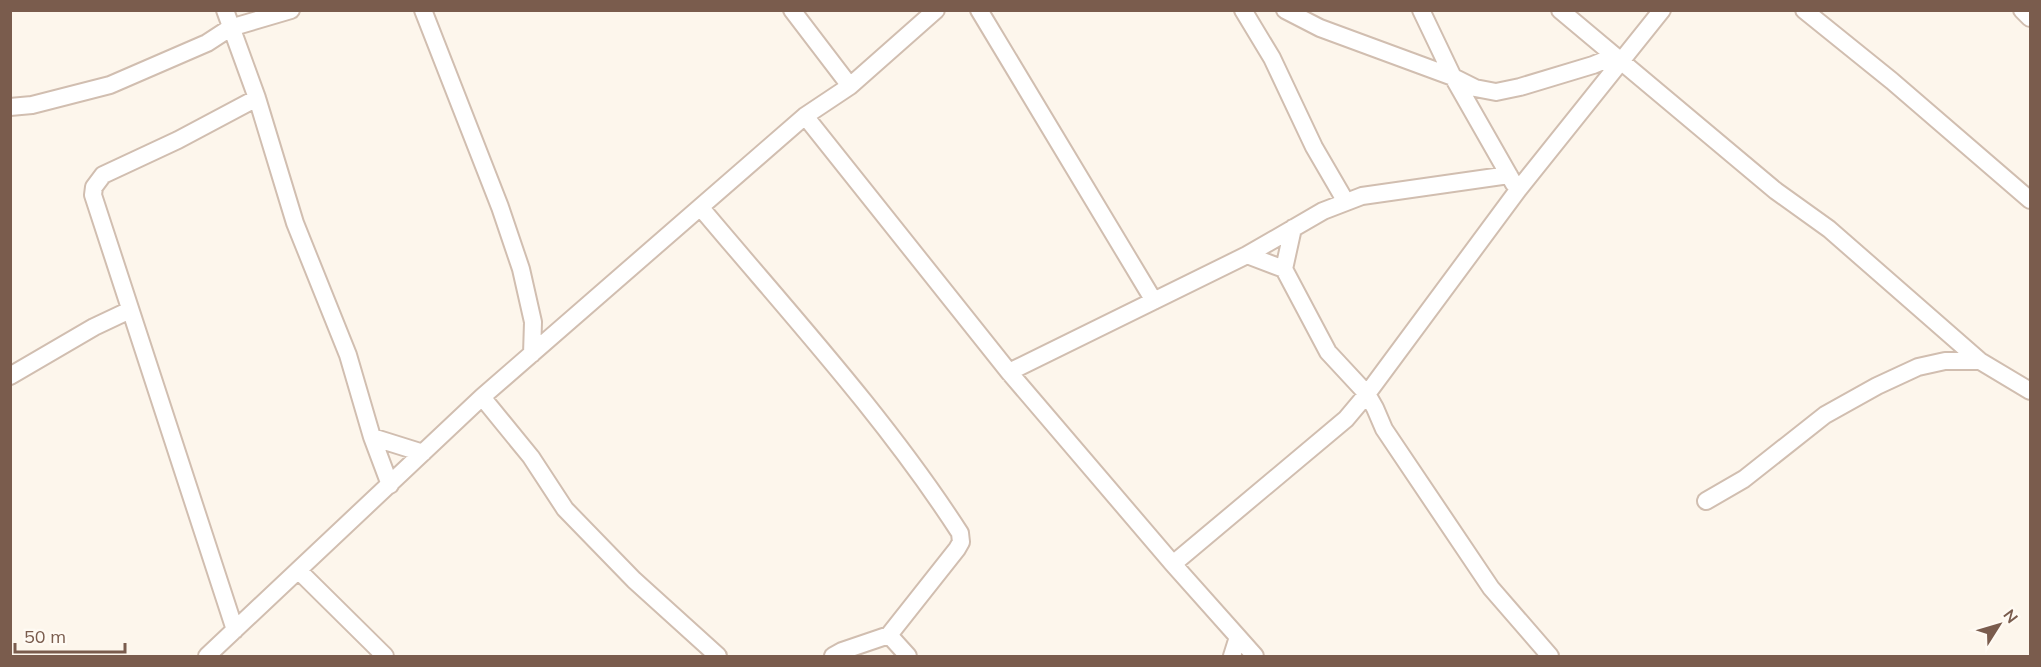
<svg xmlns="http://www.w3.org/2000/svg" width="2041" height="667" font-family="Mulish,sans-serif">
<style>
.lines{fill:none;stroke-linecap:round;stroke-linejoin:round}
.minor-casing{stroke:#d1beb0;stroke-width:20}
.minor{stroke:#fff;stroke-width:16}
</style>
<rect width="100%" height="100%" fill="#fdf6ec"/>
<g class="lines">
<defs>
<path id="minor" d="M225 10 257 98 295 223 348 355 372 437 390 485
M423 10 500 207 521 269 533 322 532 354
M792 10 850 86
M979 10 1154 301
M1243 10 1272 58 1314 147 1346 202
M1285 10 1320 28 1453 77 1475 88 1496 92 1520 87 1593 65 1615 56
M1421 10 1453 77 1514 184
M1560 10 1776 191 1829 229 1980 361 2030 391
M1804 10 1892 81 2030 200
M2022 10 2030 18
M10 107 32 105 110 85 207 43 230 28 291 10
M805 116 1009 372 1173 564 1255 656
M701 208C790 314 885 417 960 533L961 542 957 549 889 635 842 651 833 656
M1293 228 1284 269 1328 352 1367 394 1375 408 1384 429 1491 588 1550 656
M1247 255 1284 269
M1009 372 1247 255 1323 211 1362 196 1509 175
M10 376 94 327 130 310
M482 397 531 457 565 509 634 580 718 656
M372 437 423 453
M1706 501 1744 479 1825 415 1877 386 1918 367 1945 361H1980
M1173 564 1346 419 1367 394 1518 190 1662 10
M299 571 385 656
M235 630 93 195 94 187 103 175 178 140 257 98
M889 635 908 656
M207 656 482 397 805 116 850 86 936 10
M1232 656 1238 637"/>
</defs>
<use href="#minor" class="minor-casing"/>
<use href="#minor" class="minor"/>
</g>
<rect width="2041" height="667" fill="none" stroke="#7a5c4d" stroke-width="24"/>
<g transform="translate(1999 625) rotate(53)" stroke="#fffaf3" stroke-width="4.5" paint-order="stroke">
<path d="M0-4.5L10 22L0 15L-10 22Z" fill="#7a5c4d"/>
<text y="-9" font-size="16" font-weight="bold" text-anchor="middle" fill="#7a5c4d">N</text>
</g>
<path d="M15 643v9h110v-9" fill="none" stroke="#7a5c4d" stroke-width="3"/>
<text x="24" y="643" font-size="18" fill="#7a5c4d" stroke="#fffaf3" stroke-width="4.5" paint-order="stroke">50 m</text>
</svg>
